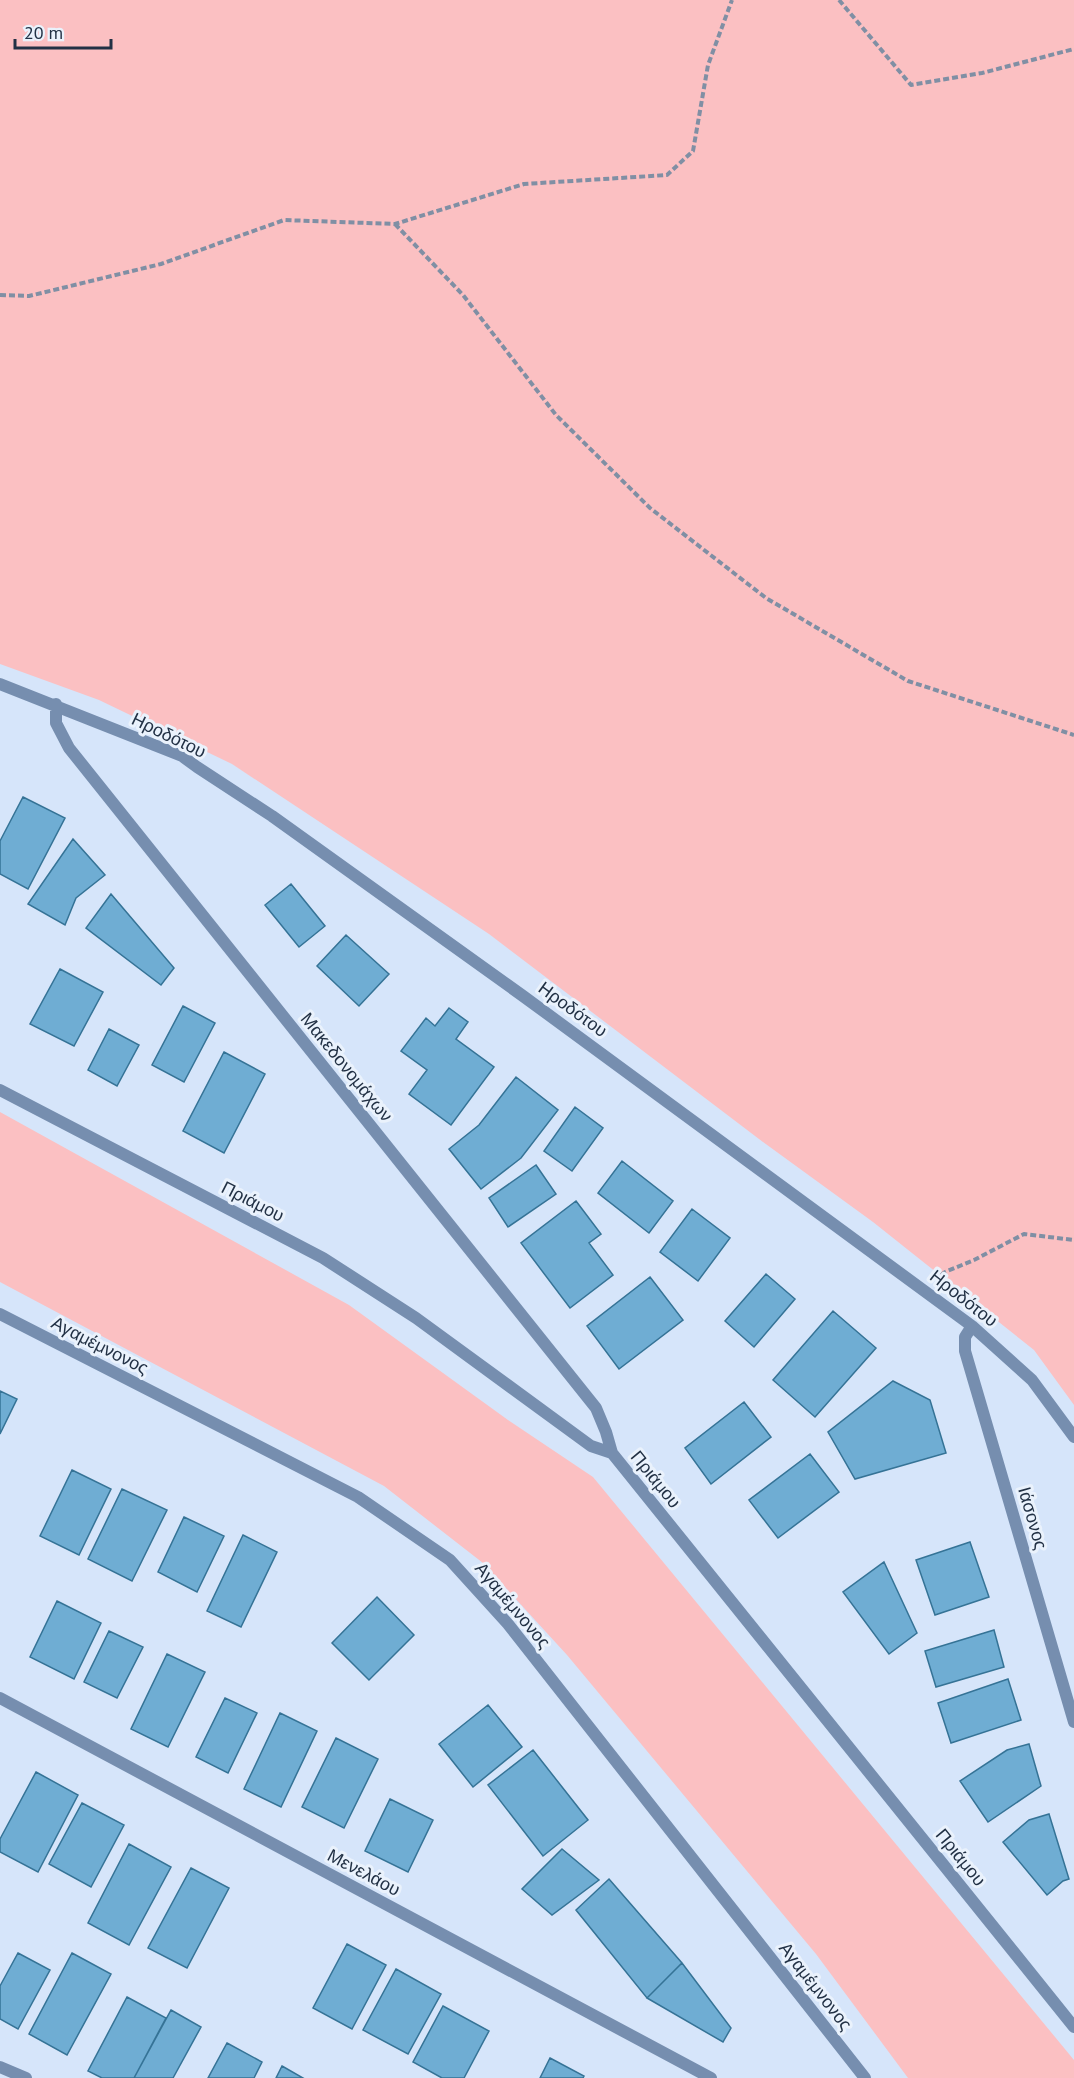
<svg xmlns="http://www.w3.org/2000/svg" width="1074" height="2078" font-family="'PT Sans',sans-serif">
<style>
.green{fill:#fbc0c2}
.building{fill:#6fadd3;stroke:#357396;stroke-width:1.5}
.lines{fill:none;stroke-linecap:round;stroke-linejoin:round}
.path{stroke:#808fa4;stroke-width:4;stroke-dasharray:6 3;stroke-linecap:butt}
.minor{stroke:#768eaf;stroke-width:12}
.labels{text-anchor:middle;dominant-baseline:central;stroke-width:6;stroke-linejoin:round;paint-order:stroke}
.street-label{font-size:18px;fill:#223145;stroke:#eaf2fc}
</style>
<rect width="100%" height="100%" fill="#d6e5fa"/>
<path class="green" d="M0 0H1074V1405L1034 1350 873 1222 759 1139 489 934 232 764 99 700 0 664Z
M0 1112 349 1305 508 1420 593 1477 1074 2060V2078H908L816 1954 567 1655 483 1563 384 1486 0 1282Z"/>
<path class="building" d="M23 797 65 818 28 889 0 874V841Z
M73 839 105 875 76 898 65 925 28 904Z
M291 884 325 926 299 947 265 905Z
M111 894 174 968 161 985 86 928Z
M346 935 389 974 359 1006 317 966Z
M60 969 103 992 74 1046 30 1024Z
M183 1006 215 1023 184 1082 152 1065Z
M449 1008 468 1022 456 1039 494 1067 451 1125 409 1094 427 1070 401 1051 426 1018 435 1026Z
M109 1029 139 1045 117 1086 88 1070Z
M224 1052 265 1074 224 1153 183 1131Z
M516 1077 558 1110 521 1158 481 1189 449 1149 479 1125Z
M575 1107 603 1128 572 1171 544 1151Z
M622 1161 673 1201 649 1233 598 1193Z
M536 1165 556 1194 508 1227 489 1198Z
M576 1201 601 1234 589 1243 613 1275 570 1308 521 1243Z
M692 1209 730 1238 698 1281 660 1252Z
M766 1274 795 1299 754 1347 725 1321Z
M650 1277 683 1320 619 1369 587 1326Z
M833 1311 876 1348 815 1417 773 1380Z
M893 1381 930 1400 946 1453 855 1479 828 1432Z
M0 1391 17 1399 0 1434Z
M744 1402 771 1437 711 1484 685 1448Z
M810 1454 839 1492 778 1538 749 1500Z
M72 1470 111 1489 79 1555 40 1536Z
M122 1489 167 1510 132 1581 88 1559Z
M184 1517 224 1536 197 1592 158 1572Z
M243 1535 277 1552 241 1627 207 1611Z
M970 1542 989 1597 935 1615 916 1560Z
M884 1562 917 1633 889 1654 843 1592Z
M377 1597 414 1635 369 1680 332 1643Z
M57 1601 101 1623 74 1679 30 1657Z
M994 1630 1004 1667 936 1687 925 1651Z
M109 1631 143 1647 117 1698 84 1682Z
M167 1654 205 1672 168 1747 131 1729Z
M1008 1679 1021 1720 951 1743 938 1703Z
M225 1698 257 1713 228 1773 196 1757Z
M488 1705 522 1747 473 1787 439 1744Z
M280 1713 317 1731 281 1807 244 1789Z
M336 1738 378 1759 344 1828 302 1807Z
M1029 1744 1041 1786 988 1822 960 1781 1007 1750Z
M533 1750 588 1820 543 1856 488 1785Z
M36 1772 78 1795 38 1872 0 1852V1839Z
M390 1799 433 1820 408 1872 365 1851Z
M82 1803 124 1825 91 1887 49 1864Z
M1049 1814 1069 1879 1063 1881 1047 1895 1003 1842 1029 1820Z
M129 1844 171 1867 129 1945 88 1923Z
M562 1849 599 1880 552 1915 522 1889Z
M191 1868 229 1888 187 1968 148 1948Z
M609 1879 682 1963 647 1998 576 1910Z
M347 1944 386 1965 352 2029 313 2008Z
M18 1953 50 1970 18 2029 0 2019V1986Z
M72 1953 111 1974 67 2055 29 2034Z
M682 1963 731 2028 723 2042 647 1998Z
M396 1969 441 1994 408 2054 363 2030Z
M127 1997 166 2018 134 2078H102L88 2071Z
M443 2006 489 2031 464 2078H442L413 2062Z
M171 2010 201 2027 173 2078H134Z
M227 2043 262 2062 254 2078H208Z
M550 2058 584 2076 583 2078H540Z
M282 2066 303 2078H276Z"/>
<g class="lines">
<path class="path" d="M839 0 911 85 982 73 1074 49
M395 224 463 295 556 415 650 508 766 598 908 681 1074 735
M0 295 29 296 161 264 284 220 395 224 524 184 667 175 693 151 708 65 732 0
M941 1275 945 1272 974 1260 1024 1234 1074 1240"/>
<path class="minor" d="M0 684 182 756 197 767 272 816 523 996 972 1326 1032 1380 1074 1437
M56 704V723L69 748 596 1408 606 1432 612 1453
M0 1090 323 1258 416 1318 591 1446 612 1453 1074 2027
M0 1314 358 1497 450 1560 508 1624 865 2078
M972 1326 965 1337V1351L1074 1722
M0 1698 711 2078
M0 2067 26 2078"/>
</g>
<g class="labels">
<g class="street-label">
<text transform="translate(169 735) rotate(26)">Ηροδότου</text>
<text transform="translate(573 1009) rotate(36)">Ηροδότου</text>
<text transform="translate(347 1067) rotate(51)">Μακεδονομάχων</text>
<text transform="translate(253 1201) rotate(27)">Πριάμου</text>
<text transform="translate(964 1298) rotate(38)">Ηροδότου</text>
<text transform="translate(100 1345) rotate(27)">Αγαμέμνονος</text>
<text transform="translate(656 1479) rotate(51)">Πριάμου</text>
<text transform="translate(1033 1518) rotate(74)">Ιάσονος</text>
<text transform="translate(513 1605) rotate(50)">Αγαμέμνονος</text>
<text transform="translate(961 1857) rotate(51)">Πριάμου</text>
<text transform="translate(364 1872) rotate(28)">Μενελάου</text>
<text transform="translate(816 1986) rotate(52)">Αγαμέμνονος</text>
</g>
</g>
<path d="M15 39v9h96v-9" fill="none" stroke="#223145" stroke-width="3"/>
<text x="24" y="39" font-size="18" fill="#223145" stroke="#eaf2fc" stroke-width="4.5" paint-order="stroke">20 m</text>
</svg>
